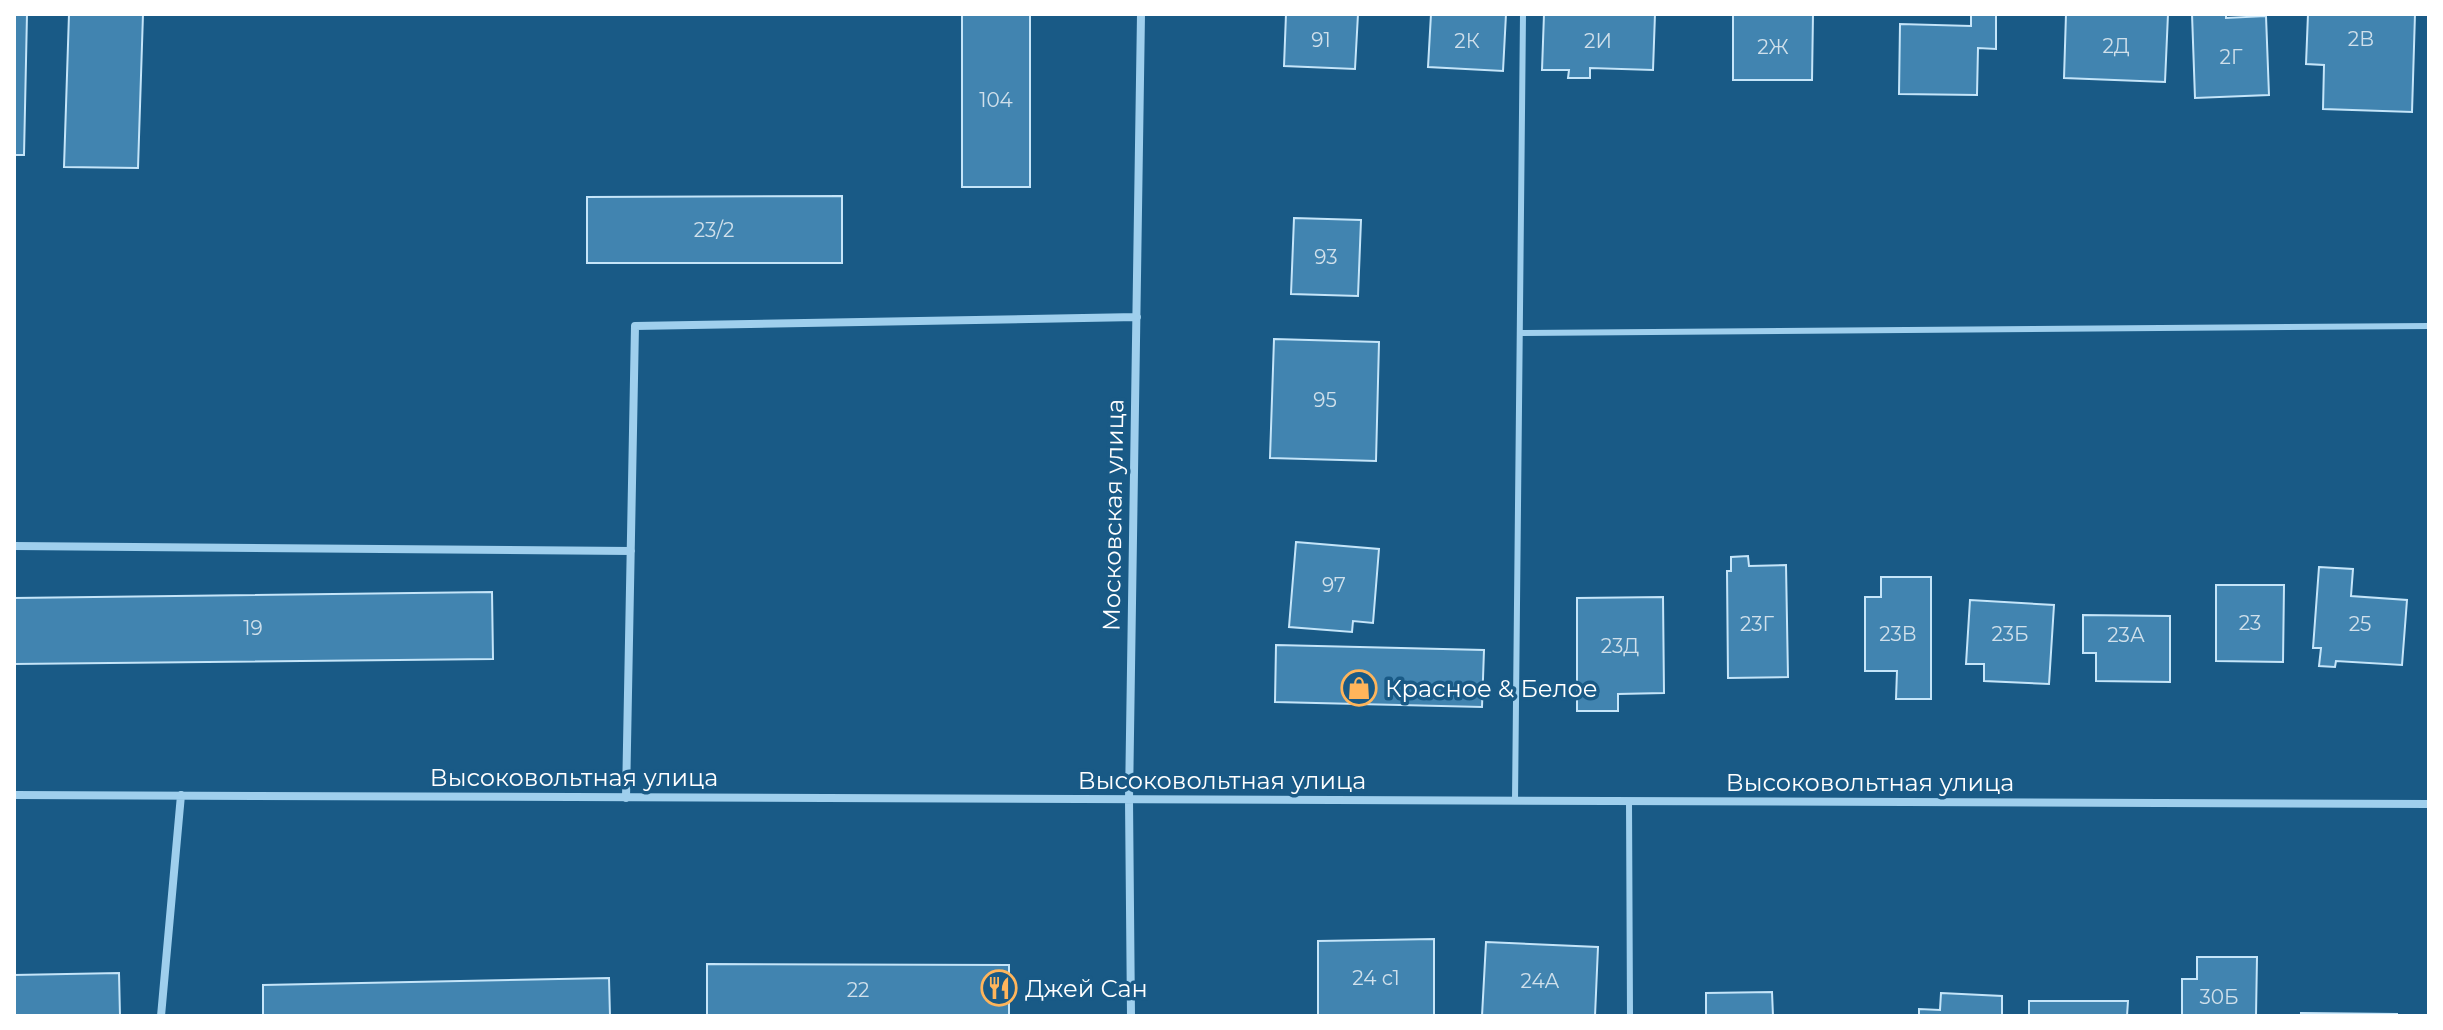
<svg xmlns="http://www.w3.org/2000/svg" width="2443" height="1030" font-family="Montserrat,sans-serif">
<style>
.building{fill:#4184b0;stroke:#c5e5f9;stroke-width:2}
.lines{fill:none;stroke-linecap:round;stroke-linejoin:round}
.lane{stroke:#9fcfed;stroke-width:6}
.street{stroke:#9fcfed;stroke-width:8}
.labels{text-anchor:middle;dominant-baseline:central;stroke-width:7;stroke-linejoin:round;paint-order:stroke}
.number-label{font-size:20px;fill:#d0e0eb}
.street-label{font-size:24px;fill:#fff;stroke:#195a86}
.poi-label{font-size:24px;fill:#fff;stroke:#195a86;text-anchor:start}
</style>
<rect width="100%" height="100%" fill="#195a86"/>
<path class="building" d="M14 14H27L24 155H14Z
M69 14H143L138 168 64 167Z
M962 14H1030V187H962Z
M1286 14H1358L1355 69 1284 66Z
M1431 14H1506L1503 71 1428 67Z
M1544 14H1655L1653 70 1590 68V78H1568L1569 70H1542Z
M1733 14H1813L1812 80H1733Z
M1971 14H1996V49L1978 48 1977 95 1899 94 1900 24 1971 26Z
M2066 14H2168L2165 82 2064 78Z
M2192 14H2226V18L2266 16 2269 95 2195 98Z
M2308 14H2415L2412 112 2323 109 2324 65 2306 64Z
M842 196V263H587V197Z
M1294 218 1361 220 1358 296 1291 294Z
M1274 339 1379 342 1376 461 1270 458Z
M1296 542 1379 549 1373 623 1353 621 1352 632 1289 627Z
M1748 556 1749 566 1786 565 1788 677 1728 678 1727 571H1731V557Z
M2319 567 2353 569 2351 596 2407 600 2402 665 2336 661 2335 667 2319 666 2321 648H2313Z
M1881 577H1931V699H1896L1897 671H1865V597H1881Z
M2216 585H2284L2283 662 2216 661Z
M492 592 493 659 14 664V598Z
M1663 597 1664 693 1618 694V711H1577V598Z
M1970 600 2054 605 2049 684 1984 681V664H1966Z
M2083 615 2170 616V682L2096 681V653H2083Z
M1276 645 1484 650 1482 707 1275 702Z
M1434 939V1016H1318V941Z
M1486 942 1598 947 1595 1016H1482Z
M2197 957H2257L2256 1016H2182V979H2197Z
M707 964 1009 965V1016H707Z
M119 973 120 1016H14V975Z
M609 978 610 1016H263V985Z
M1772 992 1773 1016H1684L1706 1015V993Z
M1941 993 2002 996V1016H1919V1009L1940 1010Z
M2029 1001H2128L2127 1016H2029Z
M2301 1013 2397 1014V1016H2301Z"/>
<g class="lines">
<path class="lane" d="M1520 333 2429 326
M1515 801 1523 14
M1629 802 1630 1016"/>
<path class="street" d="M14 546 631 551
M14 795 2429 804
M626 798 635 326 1137 317
M161 1016 181 795
M1131 1016 1129 800 1141 14"/>
</g>
<defs>
<symbol id="shop-ring" viewBox="-11 -11 22 22"><circle r="9.5" fill="#195a86" stroke="#ffb55b" stroke-width="1.5"/><path d="M-5-2.5h2.3a2.7 3.5 0 0 1 5.4 0H5L5.5 6h-11ZM-1.5-2.5h3a1.5 2.3 0 0 0-3 0Z" fill="#ffb55b"/></symbol>
<symbol id="restaurant-ring" viewBox="-11 -11 22 22"><circle r="9.5" fill="#195a86" stroke="#ffb55b" stroke-width="1.5"/><path d="M-5-6h1v4h1v-4h1v4h1v-4h1v5L-1.5 .5V6h-2V.5L-5-1ZM5-6V6H3V1.5H1.5Q1.5-4 5-6Z" fill="#ffb55b"/></symbol>
</defs>
<g fill-rule="evenodd">
<use href="#shop-ring" x="1339" y="668" width="40" height="40"/>
<use href="#restaurant-ring" x="979" y="968" width="40" height="40"/>
</g>
<g class="labels">
<g class="number-label">
<text x="2361" y="39">2В</text>
<text x="1321" y="40">91</text>
<text x="1467" y="41">2К</text>
<text x="1598" y="41">2И</text>
<text x="2116" y="46">2Д</text>
<text x="1773" y="47">2Ж</text>
<text x="2231" y="57">2Г</text>
<text x="996" y="100">104</text>
<text x="714" y="230">23/2</text>
<text x="1326" y="257">93</text>
<text x="1325" y="400">95</text>
<text x="1334" y="585">97</text>
<text x="2250" y="623">23</text>
<text x="1757" y="624">23Г</text>
<text x="2360" y="624">25</text>
<text x="253" y="628">19</text>
<text x="1898" y="634">23В</text>
<text x="2010" y="634">23Б</text>
<text x="2126" y="635">23А</text>
<text x="1620" y="646">23Д</text>
<text x="1376" y="978">24 с1</text>
<text x="1540" y="981">24А</text>
<text x="858" y="990">22</text>
<text x="2219" y="997">30Б</text>
</g>
<g class="street-label">
<text transform="translate(1113 515) rotate(-89)">Московская улица</text>
<text x="574" y="777">Высоковольтная улица</text>
<text x="1222" y="780">Высоковольтная улица</text>
<text x="1870" y="782">Высоковольтная улица</text>
</g>
<g class="poi-label">
<text x="1385" y="688">Красное &amp; Белое</text>
<text x="1025" y="988">Джей Сан</text>
</g>
</g>
<rect width="2443" height="1030" fill="none" stroke="#ffffff" stroke-width="32"/>
</svg>
